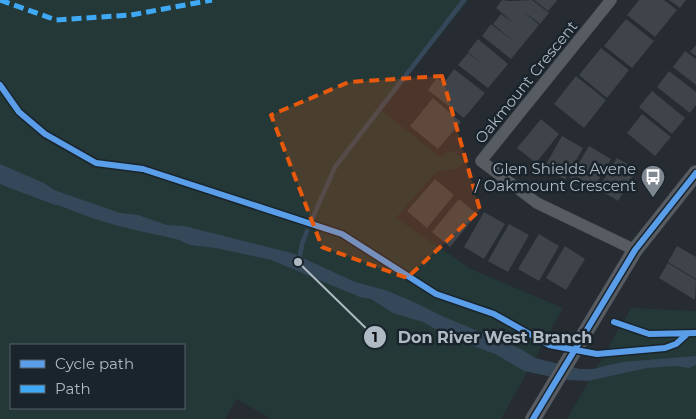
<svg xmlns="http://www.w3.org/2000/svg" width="696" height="419" font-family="Montserrat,sans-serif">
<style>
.green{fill:#243838;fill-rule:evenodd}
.water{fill:#34485a}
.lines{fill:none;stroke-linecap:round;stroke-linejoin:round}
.stream{stroke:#34485a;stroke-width:4.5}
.building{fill:#3e4449}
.minor-casing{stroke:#44484d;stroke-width:12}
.tertiary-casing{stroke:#44484d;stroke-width:16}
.minor{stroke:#565c61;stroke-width:11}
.tertiary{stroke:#565c61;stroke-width:15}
.quiet{stroke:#3fa9f5;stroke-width:5;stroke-dasharray:10 5;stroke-linecap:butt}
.cycleway-casing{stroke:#1a242c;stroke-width:9}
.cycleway{stroke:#5a9eea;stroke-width:6}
.marked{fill:#e8590c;fill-opacity:0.2;stroke:#e8590c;stroke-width:4;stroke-dasharray:10 6;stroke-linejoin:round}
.labels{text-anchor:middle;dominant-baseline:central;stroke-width:5;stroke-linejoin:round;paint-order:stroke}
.street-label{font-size:15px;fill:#afbac4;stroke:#1a242c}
.poi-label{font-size:15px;fill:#afbac4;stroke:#1a242c;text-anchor:end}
.leader{fill:none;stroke:#afbac4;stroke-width:2}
.callout-dot{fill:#afbac4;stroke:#1a242c;stroke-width:2}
.mark-label{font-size:15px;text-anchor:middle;font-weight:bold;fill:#111}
.callout-label{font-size:16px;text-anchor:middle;font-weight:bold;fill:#afbac4;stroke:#1a242c;stroke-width:5;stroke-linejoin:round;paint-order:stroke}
</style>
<rect width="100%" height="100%" fill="#262c32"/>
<path class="green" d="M0 0H469L380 109 440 157 451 150 466 162 458 168 436 172 396 218 471 269 563 308 501 419H271L237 399 225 419H0ZM11 345H184V408H11Z
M631 308 696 311V419H567Z"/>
<path class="water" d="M0 164 44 183 54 190 120 213 138 215 167 225 184 226 292 253 355 282 385 290 414 302 442 316 521 349 535 358 580 369H593L622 362 696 356V365L689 368 676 366 647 368 588 381 567 380 524 371 495 354 451 338 423 322 393 313 371 299 360 297 271 260 216 248 190 245 179 240C156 234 131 230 108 223 72 212 38 196 3 182L0 180Z"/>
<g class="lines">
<path class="stream" d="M0 180 3 183 56 203
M313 217 335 167 464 0
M299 261 302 244 307 231"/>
</g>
<path class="building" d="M502 0 510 1 532 0 549 13 540 24 523 11 539 25 511 59 482 36 491 24 517 44 493 24 501 14 514 23 496 8Z
M534 0H556L557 1 548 11Z
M639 0H664L677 10 655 37 627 15Z
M669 0H686L680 8Z
M626 19 654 41 632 68 604 46Z
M478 39 508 64 488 88 458 65 468 53 484 65 468 52Z
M696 45V56L690 52Z
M601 48 629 70 607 98 579 75Z
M685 51 696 59V85L673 67Z
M454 69 485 93 464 118 428 90 437 78 444 83Z
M669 71 696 92V105L690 113 657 87Z
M576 76 606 100 584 128 554 104Z
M652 91 685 118 672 134 639 107Z
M433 98 461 122 438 149 410 126Z
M642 114 671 137 655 156 627 133Z
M541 119 559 134 536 163 517 148Z
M562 136 583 148 565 180 544 168Z
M589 146 611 159 592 191 570 178Z
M617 158 637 170 618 201 598 189Z
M435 179 454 195 427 228 407 211Z
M459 199 477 214 450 247 432 232Z
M484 212 505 224 484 259 464 247Z
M509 224 529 235 508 272 488 261Z
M539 234 559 246 539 281 518 269Z
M565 246 585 259 566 290 546 278Z
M677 246 696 257V279L668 262Z
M668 263 696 280 695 300 659 278Z"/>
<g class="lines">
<defs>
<path id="minor" d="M611 0 481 161 537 203 635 250"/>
<path id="tertiary" d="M533 419 635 250 696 173"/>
</defs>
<use href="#minor" class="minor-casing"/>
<use href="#tertiary" class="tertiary-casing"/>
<use href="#minor" class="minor"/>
<use href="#tertiary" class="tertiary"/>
<path class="quiet" d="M0 0 56 20 131 15 212 0"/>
<defs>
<path id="cycleway" d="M0 85 19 112 45 134 96 163 143 169 342 234 436 294 494 314 549 345 597 354 665 348 676 344 686 335
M614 322 649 334 696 333
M533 419 635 250 696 173"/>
</defs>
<use href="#cycleway" class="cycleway-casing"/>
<use href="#cycleway" class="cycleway"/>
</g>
<path class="marked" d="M442 76 480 210 407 278 322 247 271 115 349 82Z"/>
<defs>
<symbol id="bus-pin" viewBox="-11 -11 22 30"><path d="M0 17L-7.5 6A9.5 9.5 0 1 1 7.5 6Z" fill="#7f8891" stroke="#1a242c"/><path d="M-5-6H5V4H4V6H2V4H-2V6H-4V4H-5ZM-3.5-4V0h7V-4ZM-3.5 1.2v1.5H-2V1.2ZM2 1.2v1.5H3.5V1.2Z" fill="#fff"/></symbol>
</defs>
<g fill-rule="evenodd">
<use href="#bus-pin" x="639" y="163" width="28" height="38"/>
</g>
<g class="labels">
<g class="street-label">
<text transform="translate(526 82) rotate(-51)">Oakmount Crescent</text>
</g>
<g class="poi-label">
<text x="636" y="168">Glen Shields Avene<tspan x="636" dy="17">/ Oakmount Crescent</tspan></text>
</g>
</g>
<path class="leader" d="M298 262L375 337"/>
<g class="callout-dot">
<circle cx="298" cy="262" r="5"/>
<circle cx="375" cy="337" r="12"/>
</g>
<g class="mark-label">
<text x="375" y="342">1</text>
</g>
<g class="callout-label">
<text x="495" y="343">Don River West Branch</text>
</g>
<rect x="10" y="344" width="175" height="65" fill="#1a242c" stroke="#566069"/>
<rect x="20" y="360" width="25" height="8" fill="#5a9eea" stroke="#566069"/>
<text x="55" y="369" font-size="15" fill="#afbac4">Cycle path</text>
<rect x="20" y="385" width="25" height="8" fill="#3fa9f5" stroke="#566069"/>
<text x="55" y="394" font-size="15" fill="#afbac4">Path</text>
</svg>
